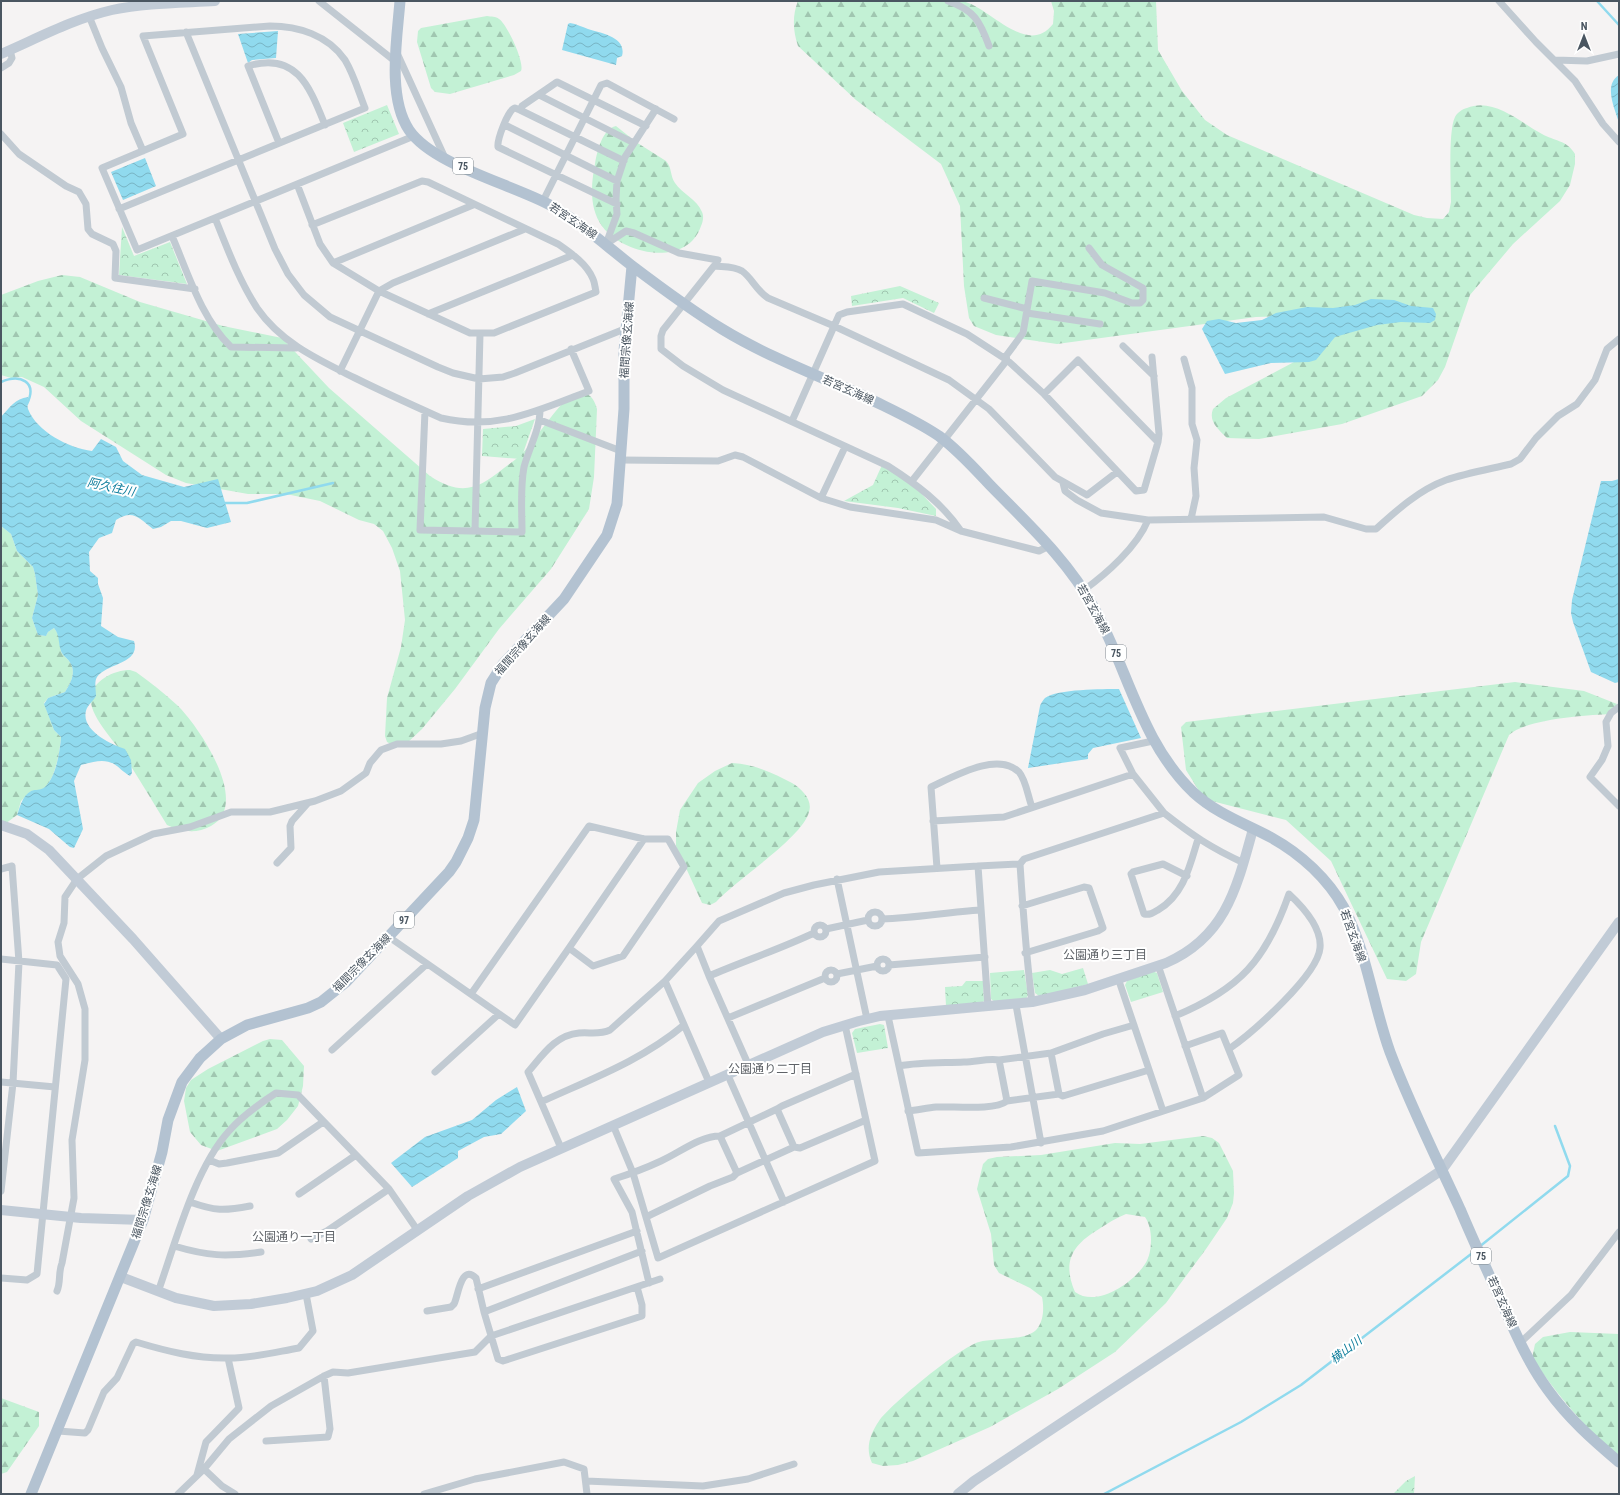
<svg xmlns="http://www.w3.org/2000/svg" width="1620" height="1495" font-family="'Roboto Condensed','Noto Sans JP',sans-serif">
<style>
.forest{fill:url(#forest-firs);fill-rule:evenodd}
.park{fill:url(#park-crowns)}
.water{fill:url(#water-waves)}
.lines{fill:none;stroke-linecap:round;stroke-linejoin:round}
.stream{stroke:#90daee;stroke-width:2.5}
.street{stroke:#c1cad2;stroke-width:7}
.secondary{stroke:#c1cbd6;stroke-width:10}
.primary{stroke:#b3c2d1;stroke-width:11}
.labels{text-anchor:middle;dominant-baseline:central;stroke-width:4;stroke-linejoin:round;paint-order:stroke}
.shield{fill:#fff;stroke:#808990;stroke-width:1}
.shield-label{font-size:10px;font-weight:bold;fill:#4a5661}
.street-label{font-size:11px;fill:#4a5661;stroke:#fff}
.water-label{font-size:12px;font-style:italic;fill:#0c7c9b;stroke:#fff}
.neighbourhood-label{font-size:12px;fill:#5f6368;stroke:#fff}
</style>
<defs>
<pattern id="forest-firs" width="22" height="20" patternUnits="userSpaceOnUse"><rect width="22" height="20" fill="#c3f1d5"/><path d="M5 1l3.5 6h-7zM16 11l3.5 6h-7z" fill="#a0c6b0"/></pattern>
<pattern id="park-crowns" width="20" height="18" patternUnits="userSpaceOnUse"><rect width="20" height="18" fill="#c3f1d5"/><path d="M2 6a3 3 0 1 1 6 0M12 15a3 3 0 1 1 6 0" fill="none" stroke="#a0c6b0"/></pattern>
<pattern id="water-waves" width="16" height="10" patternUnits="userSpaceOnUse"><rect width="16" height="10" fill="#90daee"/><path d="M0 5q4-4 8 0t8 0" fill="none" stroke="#78b4c4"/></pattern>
</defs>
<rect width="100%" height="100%" fill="#f5f3f3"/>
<path class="forest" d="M798 1C837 1 875 1 914 1 929 1 947 0 962 1 989 6 1027 58 1053 24L1054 11 1051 1H1156L1158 50 1182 91 1205 120 1227 135 1414 215 1427 218 1443 219 1449 212 1451 202C1451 184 1448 131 1455 117 1457 113 1462 109 1467 108 1493 97 1520 122 1542 134 1554 141 1567 140 1575 154V164L1570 185 1560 201 1513 244 1470 295 1445 367 1438 380 1422 396 1342 424 1259 439 1227 438C1219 430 1208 422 1213 409L1226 398 1294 362 1297 357 1282 316 1256 317 1057 344 996 335 974 326 969 318 964 286 960 206 941 164 856 100 798 46C793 31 792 16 798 1Z
M487 16C491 17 496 16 499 19 507 24 525 63 521 71L514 75 450 94 435 92 431 88 417 42 418 31 421 28Z
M616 126 636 142 666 161C672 167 670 176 675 183 682 194 697 199 702 212 704 216 703 222 701 226 687 268 623 255 602 226 589 208 591 184 595 164 597 152 602 129 616 126Z
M62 275 80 277 140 302 223 326 282 338 329 388 430 476C461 496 477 490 504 468 512 462 521 456 527 448 542 430 555 409 572 394 587 391 593 395 597 409L594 477 589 509 551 569 499 629 455 689 422 729 406 744 393 745 387 742 385 736 387 698 401 647 405 620 400 571 392 548 383 531 374 524 359 520 320 501 286 494H248L186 483 166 475 81 421 44 387 22 377 11 378 1 375V295L38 281Z
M1 526 11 534 17 551 33 567 35 574 38 595 32 618 38 635 46 636 48 632 54 628C60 635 59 642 61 651 62 655 67 658 69 661 77 671 71 683 65 692L48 698 44 703 54 730 61 737C60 750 55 784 41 790 38 791 34 791 31 791L21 801 17 815 1 827Z
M130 670 136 672C150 682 164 693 177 705 198 725 252 804 211 826 197 834 181 832 167 825 154 804 141 782 127 760 118 745 91 718 91 701 90 681 114 670 130 670Z
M1515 682 1584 691 1617 704 1611 714C1587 715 1526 719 1509 735L1421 942 1416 974 1406 981 1387 979 1331 861 1286 820 1204 799 1186 770 1181 727 1186 722Z
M732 763C754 764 773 773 792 783 802 789 813 800 809 812 802 838 737 879 716 902L710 905 702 903 676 846V832L680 810 698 783 715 771Z
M270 1039 282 1040 304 1066 303 1086 298 1106 287 1120 277 1129 217 1151 201 1145 190 1132 184 1101 186 1088 191 1080 208 1069 263 1041Z
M1203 1136 1212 1138 1219 1143 1233 1171 1234 1193 1233 1203 1227 1218 1206 1249 1166 1303 1115 1352 1058 1389 990 1427 913 1461 898 1465 883 1466 872 1463C865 1448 870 1434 879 1421 891 1404 960 1347 979 1342 994 1338 1027 1341 1037 1329 1044 1320 1044 1307 1042 1297L1030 1288 999 1273 994 1265 991 1234 977 1189 983 1164 988 1159 997 1157 1041 1155 1115 1143 1140 1144ZM1126 1214 1145 1217C1153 1228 1153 1252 1145 1264 1133 1283 1097 1308 1075 1292 1062 1262 1072 1245 1099 1229 1108 1223 1116 1218 1126 1214Z
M1570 1332 1619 1334V1457C1585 1429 1557 1394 1532 1358L1535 1344 1543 1337Z
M1 1398 39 1412V1426L7 1472 1 1474Z"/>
<path class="park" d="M387 105 399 134 354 152 343 123Z
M122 227 134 256 170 242 187 284 119 275Z
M900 286 939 303 934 313 903 298 852 306 851 296Z
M535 419 521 459 482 456 483 429 516 426Z
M882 465 914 486 936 509V516L898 508 844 501 873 485Z
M1083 968 1088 984 1063 992 1039 996 1035 993 1032 973 1050 970 1062 974Z
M1024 970 1028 995 1026 999 995 1002 991 999 990 973Z
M1152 971 1157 973 1163 992 1131 1002 1125 985 1128 979Z
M966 981H983L984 1001 981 1003 946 1006 945 987 962 986Z
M880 1024 884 1025 888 1048 857 1053 852 1033 855 1029Z
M1415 1476 1414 1494H1393L1406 1481Z"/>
<path class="water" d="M570 23C577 24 582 27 588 29 601 33 627 37 622 56L617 58 616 65 562 50 568 24Z
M278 31 276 58 252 60 248 63 238 34Z
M1619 75V123C1615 109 1603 85 1619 75Z
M145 158 156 186 123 200 111 172Z
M1371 299 1394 300 1411 306 1433 308 1436 314 1435 320 1430 323 1401 322 1377 325 1335 337 1316 360 1309 362 1271 363 1225 374 1202 329 1207 321 1219 319 1236 323 1262 320 1276 313 1307 307 1333 308 1355 305Z
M28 397C28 401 27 406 28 409 37 432 69 448 92 451L101 439 116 447 123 461 142 475 184 487 218 479 231 522 207 528 181 521H171L161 527 153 529C139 518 133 509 116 520L112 533 99 538 89 552 90 571 98 578V584L103 598 101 626 118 637 134 641C141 664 107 663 97 677 94 682 96 690 96 696 94 700 89 704 87 708 78 729 110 744 125 749L131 760 132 773 130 776C123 772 119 767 114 764 104 758 92 762 81 765L74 781 83 829 74 848 70 847 49 829 17 815C20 807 22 796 31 791 36 789 40 791 45 787 56 777 60 751 61 737L54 730 44 704 48 698 65 692C71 683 77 671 69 661 67 658 62 655 61 651 58 643 60 635 54 628L48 632 46 636 38 635 32 618 38 595 35 574 33 567 17 551 11 534 1 526V417C10 407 15 399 28 397Z
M1619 479V682L1615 683 1591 672 1573 622 1571 613 1572 600 1601 481H1612Z
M1119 689 1141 738 1093 748 1088 754V759L1028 768 1040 706C1041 703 1043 700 1045 698 1057 689 1103 689 1119 689Z
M517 1087 526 1111 501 1134 484 1137 458 1151V1158L412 1187 391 1163 425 1137 472 1120 496 1100Z"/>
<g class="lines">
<path class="stream" d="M1597 1 1619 25
M1 382C20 374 38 381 27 404
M223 503H247L333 483
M1479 1247 1568 1176 1570 1166 1555 1126
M1104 1494 1241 1422 1301 1385 1475 1251"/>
<path class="street" d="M319 1 396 62
M948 1C974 10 980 21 989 46
M1499 1 1536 42 1575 81 1603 124 1619 142
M89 16 102 48 121 87 131 123 143 151
M186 32 275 249 288 274 304 295 330 317 438 367 453 373 479 379 503 377 515 373 627 328
M397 53 445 158
M1555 60 1587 61 1619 54
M1 68 9 63 12 58 10 50
M539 95 634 143
M520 110 515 108C508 109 497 140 498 147L617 204
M505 125 617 181
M1 134 19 154 66 186 79 192 86 204 88 229 92 234 113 244 116 251 115 278 195 289
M279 143 248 66C297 51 310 88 325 125
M624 161 520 110 522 106 557 82 646 126
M297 184 320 244 333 263 379 291 470 333H494L596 292C595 288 595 283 593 279 587 264 571 253 558 244L428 182 422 181 312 225
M543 201 601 85 607 83 674 119
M119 209 365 108C359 93 354 75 345 60 328 35 298 26 270 26L143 36 183 134 102 168 137 250 414 136
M215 218C227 248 239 280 257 308 281 343 319 360 355 378 383 392 412 405 441 418 498 431 536 411 589 391L571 349
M172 236C188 273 201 318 231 347L296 348
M606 244 617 214 616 199 617 181 625 157 656 109
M606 244 626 231 634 233 679 253 718 260
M333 263 473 205
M984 298 1027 309
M1027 313 1100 324
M428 314 573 255
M1123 346 1154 376
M1152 357 1159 434 1158 442
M1184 359 1192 388V424L1197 440 1194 468 1196 496 1191 519
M340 371 379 291 393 283 525 229
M425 411 420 530 522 532C522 511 520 488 524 467 529 448 540 429 540 410
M540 420 621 451
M792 421 839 315 847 312 903 304 967 334 1007 360 1044 394 1136 491 1144 490 1158 442 1078 360 1044 394
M621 460 718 461 735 455 743 457 821 498 850 507 936 520 961 531 1039 551 1049 546
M912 481 1007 360 1006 356 1023 333 1032 281 1105 293 1132 303H1140L1143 300V288L1102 265 1089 248
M1063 483 1065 491 1077 500 1101 513 1148 520 1324 517 1366 529H1376C1397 510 1419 490 1446 480 1467 473 1490 469 1511 464L1520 459 1536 438 1558 416 1577 404 1595 380 1607 349 1619 339
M821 498 845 447
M475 531 480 334
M961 531C942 503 916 484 888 466L723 390 683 366 661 349V336L663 330 714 266C723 267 734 266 742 271 752 278 756 290 768 298L834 326 949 380 989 409 1055 477 1087 495 1117 472
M1084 590C1106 574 1137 547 1148 520
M1619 707 1611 713 1606 722 1608 746 1602 760 1590 777 1619 806
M1133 774 1120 748 1153 741
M933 821 1004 817 1133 774 1164 813
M277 863 291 848 290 826 292 821 308 803
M937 868 931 787C953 777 997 751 1019 772 1026 780 1028 797 1032 807
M1 869 12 866 19 962 13 1083 1 1191
M1187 876 1163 864 1133 872 1131 874 1144 914C1150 915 1153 913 1158 910 1184 895 1190 865 1198 839
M837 879 867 1019
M1022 906 1084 887 1089 888 1103 928 1098 931 1025 953
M868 919a7 7 0 1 1 14 0a7 7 0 1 1-14 0Z
M882 919C915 918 948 912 981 910
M814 931a6 6 0 1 1 12 0a6 6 0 1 1-12 0Z
M826 929 868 920
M814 933C780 949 744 961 709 976L697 946 719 921 784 893 814 885 879 872 978 866
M389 937 515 1025 569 948
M697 946 665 981 709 1082
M877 965a6 6 0 1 1 12 0a6 6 0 1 1-12 0Z
M1 959 57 965 66 979 37 1274 27 1280 1 1278
M889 965 985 957
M1158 965 1203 1098
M825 976a6 6 0 1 1 12 0a6 6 0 1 1-12 0Z
M837 974 877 966
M709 976 748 1064
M1118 978 1163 1111
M471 994 589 826 644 839H668L684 867 623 956 593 966 569 948 644 839
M1032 1002C1026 956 1023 910 1020 864L1024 859 1164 813C1192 835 1211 848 1244 863
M1016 1005 1041 1143
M988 1007 978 866 1020 864
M888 1016 918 1153 1011 1147 1103 1131 1203 1098 1239 1075 1222 1033 1185 1046
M1175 1016C1240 989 1266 960 1289 894 1303 907 1322 928 1320 948 1318 975 1252 1033 1229 1049
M728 1018 825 978
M1134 1025 1103 1034 1051 1053 1059 1094 1063 1096 1149 1070
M332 1050 427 964
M999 1060 1051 1053
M899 1066C921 1062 942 1063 964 1062 976 1062 988 1058 999 1060L1007 1101C994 1111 953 1106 936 1107 927 1108 917 1110 908 1111
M435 1072 499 1014
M856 1074 782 1106 777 1109 794 1147 800 1148 866 1120
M730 1080 784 1202
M1 1082 55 1087
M1007 1101 1059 1094
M541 1102C591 1079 641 1061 684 1025
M613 1125 633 1173 658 1258 875 1161 845 1025
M720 1136 777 1109
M561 1148 528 1072C542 1056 555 1035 579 1033 590 1032 599 1035 610 1030L665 981
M209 1160 219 1164 227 1163 278 1153 323 1122
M737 1173 794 1147
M299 1194 356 1155
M190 1202C215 1211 224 1211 250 1206
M646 1217 710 1186 733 1177 737 1173 720 1136C700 1136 679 1153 661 1161 646 1168 630 1174 614 1179L632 1212 649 1283
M311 1239 327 1231 389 1189
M174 1246C208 1256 225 1257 261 1252
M478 1289 637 1231
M57 1291C61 1282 58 1273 62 1263L74 1198 72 1140 85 1060V1009L78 984 60 956 58 942 64 923 65 897 77 879 106 856 153 834 190 827 231 812H270L315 801 341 791 366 773 370 763 381 750 397 744H441L461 741 483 733
M158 1292C175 1244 195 1168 229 1131 242 1116 259 1104 276 1093L298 1095 389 1189 418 1231
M427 1311 451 1307 454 1304C458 1297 461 1263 476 1278L484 1312 642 1251
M484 1312 498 1359 503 1361 642 1316V1305L637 1287
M1520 1343 1571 1295 1619 1232
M58 1431 85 1433 88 1430 104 1392 117 1378 133 1344 136 1342C166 1351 197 1359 229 1358 253 1358 276 1352 299 1348L313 1331 306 1294
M266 1441 328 1437 330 1429 324 1376
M204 1469 222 1486 235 1494
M197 1475 206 1442 239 1408 228 1358
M586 1481 703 1486 748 1479 794 1464
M178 1494 204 1469 229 1439 271 1406 324 1376 333 1372 348 1373 475 1352 491 1336 660 1279
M424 1494 475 1479 564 1462 584 1469 587 1494"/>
<path class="secondary" d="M1 54C38 38 73 19 112 10 145 3 181 3 215 1
M1 825 27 834 49 850 133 939 221 1039
M1 1210 81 1218 143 1220
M121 1277 176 1298 214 1306 251 1304 287 1298 317 1291 352 1275 468 1196 520 1167 823 1032 859 1021 880 1016 1032 1002 1085 990 1166 963C1226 937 1237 887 1253 829
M958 1494 974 1481 1442 1170 1619 922"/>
<path class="primary" d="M400 1C397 39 387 97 409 130 433 165 511 184 550 205 580 222 604 244 631 265 660 287 691 310 722 329 768 357 819 376 868 398 892 410 917 421 939 436 958 450 974 468 990 485 1027 523 1068 560 1094 608 1128 669 1141 743 1194 793 1217 814 1246 824 1272 838 1301 854 1328 879 1344 908 1367 952 1373 1005 1390 1052 1410 1105 1436 1157 1460 1209 1473 1240 1487 1270 1501 1301 1515 1332 1528 1363 1548 1390 1568 1418 1593 1440 1619 1462
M31 1494 143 1220 162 1152 168 1120 182 1082 200 1058 221 1039 247 1025 308 1008 321 1002 346 982 449 872 456 862 468 838 474 820 485 708 491 683 503 664 564 599 607 535 617 504 624 409V351L632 266"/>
</g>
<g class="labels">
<g class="shield">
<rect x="453" y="158" width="20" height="16" rx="3"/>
<rect x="1106" y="645" width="20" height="16" rx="3"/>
<rect x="394" y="912" width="20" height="16" rx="3"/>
<rect x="1471" y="1248" width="20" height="16" rx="3"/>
</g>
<g class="shield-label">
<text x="463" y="166">75</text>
<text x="1116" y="653">75</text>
<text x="404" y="920">97</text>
<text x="1481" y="1256">75</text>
</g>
<g class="street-label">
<text transform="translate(573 221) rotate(34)">若宮玄海線</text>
<text transform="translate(627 340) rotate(-86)">福間宗像玄海線</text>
<text transform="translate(848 390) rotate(24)">若宮玄海線</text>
<text transform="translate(1093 609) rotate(61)">若宮玄海線</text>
<text transform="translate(523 645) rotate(-48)">福間宗像玄海線</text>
<text transform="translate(1353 936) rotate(70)">若宮玄海線</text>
<text transform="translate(362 963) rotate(-45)">福間宗像玄海線</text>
<text transform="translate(147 1202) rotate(-73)">福間宗像玄海線</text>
<text transform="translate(1502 1302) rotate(66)">若宮玄海線</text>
</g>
<g class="water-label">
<text transform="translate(111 487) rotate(12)">阿久住川</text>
<text transform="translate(1346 1350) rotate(-38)">横山川</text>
</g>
<g class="neighbourhood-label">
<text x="1105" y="955">公園通り三丁目</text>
<text x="770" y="1069">公園通り二丁目</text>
<text x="294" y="1237">公園通り一丁目</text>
</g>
</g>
<rect width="1620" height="1495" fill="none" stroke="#4a5661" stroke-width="4"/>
<g transform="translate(1584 36)" stroke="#ffffff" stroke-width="3" paint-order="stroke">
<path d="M0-3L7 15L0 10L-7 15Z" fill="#4a5661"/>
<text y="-6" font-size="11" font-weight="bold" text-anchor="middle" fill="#4a5661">N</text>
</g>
</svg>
